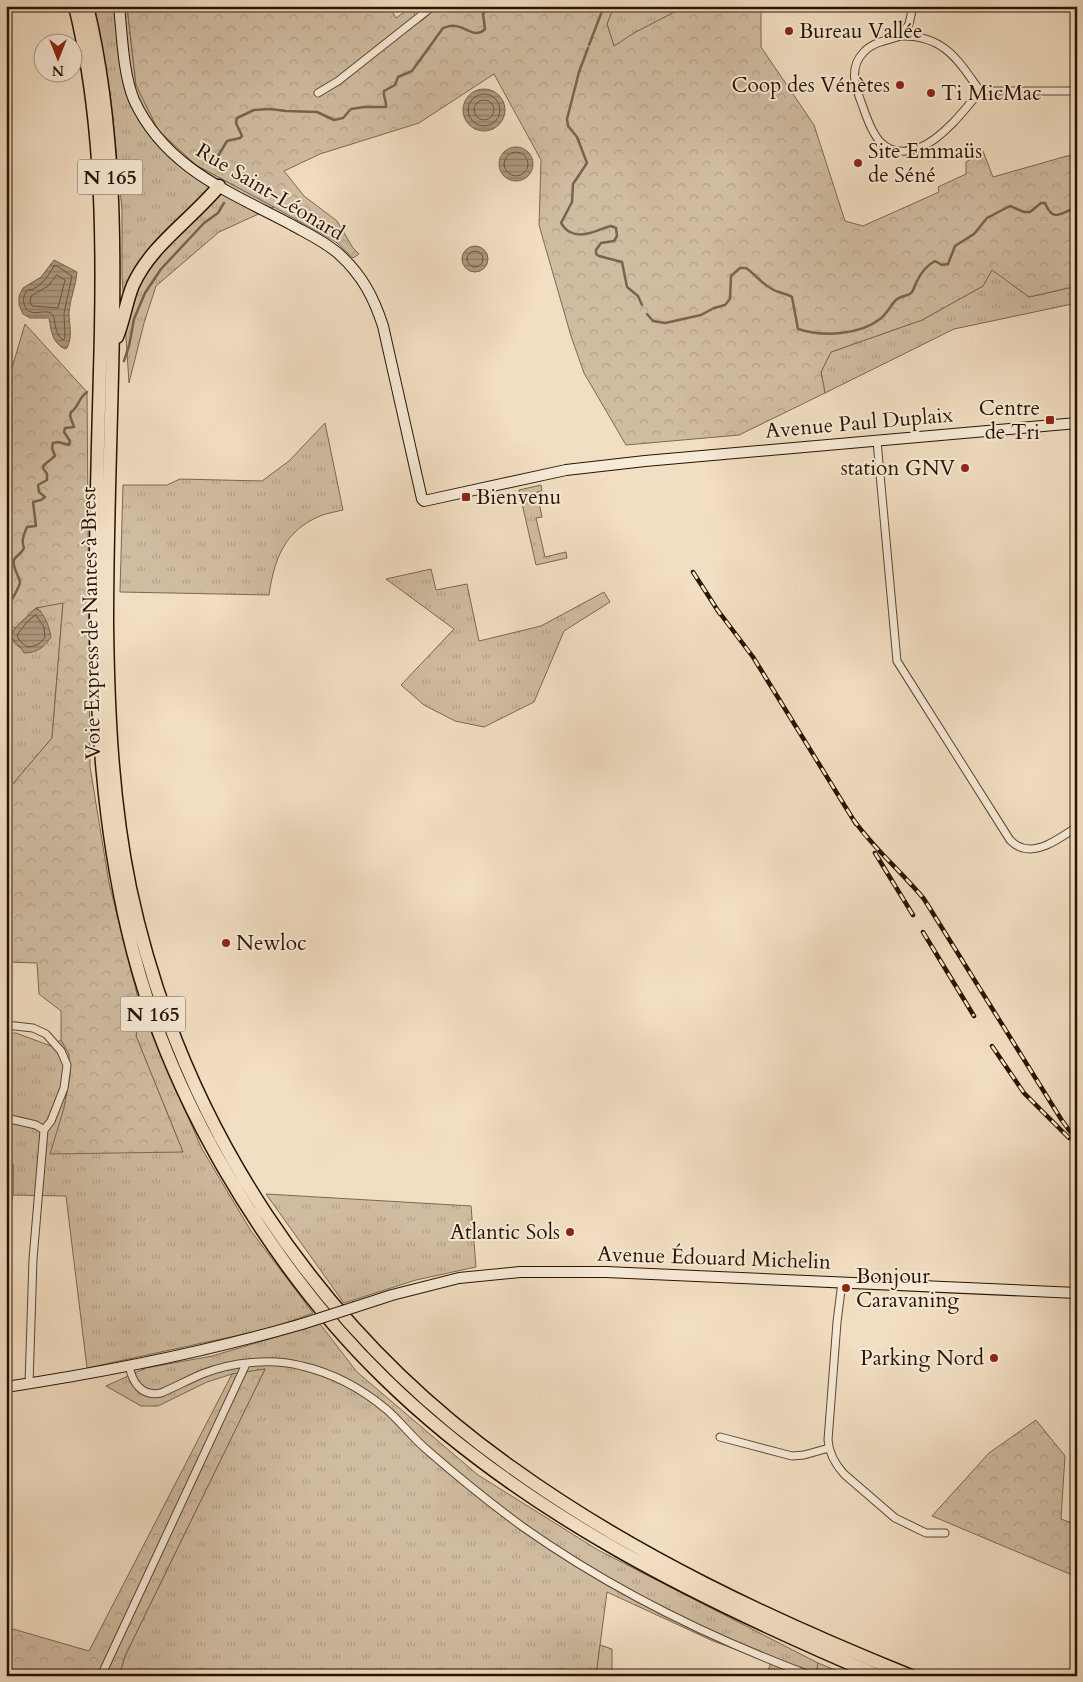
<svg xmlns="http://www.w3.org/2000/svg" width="1083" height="1682" font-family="Cardo,serif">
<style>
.grass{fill:url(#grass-tufts);stroke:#7c6851}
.forest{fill:url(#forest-crowns);stroke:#7c6851}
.water{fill:url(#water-rules);stroke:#78644d}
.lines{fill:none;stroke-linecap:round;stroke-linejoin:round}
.shore{stroke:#6a5640;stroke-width:1}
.stream{stroke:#78644d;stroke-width:2.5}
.street-casing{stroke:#5a4631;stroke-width:9}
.secondary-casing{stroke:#281401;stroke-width:12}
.highway-casing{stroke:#281401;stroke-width:15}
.street{stroke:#f7ead7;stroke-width:7}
.secondary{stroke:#f7ead7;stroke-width:10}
.highway{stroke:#f2dec2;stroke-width:12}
.rail-casing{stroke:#281401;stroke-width:4.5}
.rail{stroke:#f7ead7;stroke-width:2.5;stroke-dasharray:8;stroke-linecap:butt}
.secondary-bridge-casing{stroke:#281401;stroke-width:12;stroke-linecap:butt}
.secondary-bridge{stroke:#f7ead7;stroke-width:10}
.poi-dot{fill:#8f2418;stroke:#f7ead7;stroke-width:2}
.labels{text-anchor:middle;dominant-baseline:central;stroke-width:4;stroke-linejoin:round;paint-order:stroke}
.shield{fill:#f7ead7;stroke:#665441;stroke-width:1}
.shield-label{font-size:20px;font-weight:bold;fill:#281401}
.poi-label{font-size:21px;fill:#281401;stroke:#f7ead7;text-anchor:start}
.street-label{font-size:21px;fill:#281401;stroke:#f7ead7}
</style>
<defs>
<pattern id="grass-tufts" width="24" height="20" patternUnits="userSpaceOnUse" patternTransform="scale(1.25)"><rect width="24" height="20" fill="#d0bca1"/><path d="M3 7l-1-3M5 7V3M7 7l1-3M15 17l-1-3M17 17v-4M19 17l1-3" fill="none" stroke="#b3a189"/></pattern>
<pattern id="forest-crowns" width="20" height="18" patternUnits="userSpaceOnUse" patternTransform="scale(1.25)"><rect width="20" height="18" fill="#d0bca1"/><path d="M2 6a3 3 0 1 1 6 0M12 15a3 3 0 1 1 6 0" fill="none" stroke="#b3a189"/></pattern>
<pattern id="water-rules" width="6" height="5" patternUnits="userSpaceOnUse" patternTransform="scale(1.25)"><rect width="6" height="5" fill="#ad9980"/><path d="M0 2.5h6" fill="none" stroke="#8d7c66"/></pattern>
</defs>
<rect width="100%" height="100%" fill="#f2dec2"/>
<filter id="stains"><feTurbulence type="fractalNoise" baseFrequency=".004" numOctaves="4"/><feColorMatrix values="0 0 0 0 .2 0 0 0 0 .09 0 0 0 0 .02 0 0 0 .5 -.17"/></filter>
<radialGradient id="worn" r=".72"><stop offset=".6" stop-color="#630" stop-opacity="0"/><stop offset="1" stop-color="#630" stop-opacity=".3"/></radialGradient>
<path class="grass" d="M94 6H127L136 85 196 165 274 207 219 232 156 286 144 323 129 383 122 276V209L111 101Z
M614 6H684L685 7 634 33 614 47 607 24Z
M992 269 1029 297 1077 286V303L954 329 825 393 821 372 831 352 922 320 983 286Z
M325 423 343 510C335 512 327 513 320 516 284 531 274 560 269 595L120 592 123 485H167L180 479 262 481 289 461Z
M541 485 542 491 537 492 542 517 536 518 545 557 566 552 567 558 536 565 519 490Z
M431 569 436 590 467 584 479 641 541 626 604 592 610 602 564 631 534 702 484 727 455 721 424 705 401 685 454 629 386 579Z
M63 602 52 738 11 786 10 808 6 806V624L15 628 11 636 15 644 22 649 41 611 36 608Z
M140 1006 202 1149 251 1231 313 1313 272 1328 87 1368 66 1196 13 1195V1165L6 1164V1033H16L51 1046 61 1040 69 1054 70 1076 64 1108 183 1152 136 1036Z
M266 1194 471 1206 476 1267 416 1280 344 1303Z
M320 1324 357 1372 478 1475 598 1550 818 1663 816 1676H766L771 1662 713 1641 607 1592 596 1676H119L125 1656 265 1369 232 1374 207 1382 158 1406H141L106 1386 146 1368 212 1356Z"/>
<path class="forest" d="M127 6H389L396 18 411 8 420 22 439 6H614L607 24 614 46 634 33 686 6H763L761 9V47L814 125 845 221 863 226 939 192 938 187 966 174V162L983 151 993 177 1067 156 1077 155V286L1029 297 992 270 983 286 922 320 831 352 821 372 825 393 739 435 626 445 584 373 571 336 539 225 541 160 494 74 419 123 320 154 284 171 304 196 337 221 353 248 359 254 353 258 336 242 274 207 196 165 158 130 136 85Z
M25 324 87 392 90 767 109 883 140 1006 136 1036 183 1152 50 1154 64 1108 70 1076 69 1054 61 1040V1011L39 994 37 963 6 962V834L10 828 11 786 52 738 63 603 36 608 15 628 6 624V388Z
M6 1164H13V1195L10 1211H6Z
M265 1369 125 1656 119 1676H6V1627L89 1651 232 1374Z
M1036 1420 1065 1456 1061 1519 1077 1525V1577L932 1516 989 1453Z
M600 1645 612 1649V1676H596Z
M818 1663 850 1676H816Z"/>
<path class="water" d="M463 110a21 21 0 1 1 42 0a21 21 0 1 1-42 0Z
M499 164a17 17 0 1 1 34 0a17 17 0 1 1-34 0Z
M462 259a13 13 0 1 1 26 0a13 13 0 1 1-26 0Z
M54 260 77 272C76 286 70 299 69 312 69 325 73 336 67 348L65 349C52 343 51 330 49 318H30L23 314 19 305V296L23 288 41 277Z
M36 608C45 614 49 626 51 637 44 648 36 653 24 653 21 646 14 643 11 636L15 628Z"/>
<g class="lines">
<path class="shore" d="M468 110a16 16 0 1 1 32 0a16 16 0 1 1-32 0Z
M474 110a10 10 0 1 1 20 0a10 10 0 1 1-20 0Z
M504 164a12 12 0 1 1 24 0a12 12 0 1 1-24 0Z
M467 259a8 8 0 1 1 16 0a8 8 0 1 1-16 0Z
M54 266H57L72 276 64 313 65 338 63 340C52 332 57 316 51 313 45 310 37 314 31 312 24 310 21 298 26 292 28 289 30 290 33 289 43 284 49 275 54 266Z
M57 275 65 280 58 308 32 306 30 302 31 296 48 286Z
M36 615 44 627 45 637C42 643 35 647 27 647L19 640 17 635 27 622Z"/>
<path class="stream" d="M589 45 604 6
M588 48 579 72 567 119 568 126 577 137 587 163 573 184 572 202 561 223C563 226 567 231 570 232 584 239 598 229 611 226L616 228 617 236 614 241 601 243 596 250V254L599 256 622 262 627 287 638 296 642 305
M209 163 218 156 227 141 240 138 242 136 236 123 237 118 254 110 270 109 286 111 317 112 334 120 343 118 351 109 364 107H386C387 102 383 97 384 91L395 85 398 77 412 71 443 28C447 27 451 25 455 26 467 27 475 39 485 29L483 14 489 6
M647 314 653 321 665 323 701 315 714 308 725 305 730 299 731 276 740 268H746C755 274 762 284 772 289 778 293 786 293 792 297L798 329C823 337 860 335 880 319 887 314 890 306 895 301 900 295 908 297 912 292 914 289 915 284 917 281 921 273 927 265 935 261L942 265 948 264 955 246 974 234 987 218 1010 206 1024 212H1030L1041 203H1045C1052 220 1058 216 1072 209L1077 212
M124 361 129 346 134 319 145 293 161 269 204 223 218 213 224 203
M6 610C9 604 20 587 20 582 19 576 12 567 14 560 16 555 22 554 24 548 21 541 24 534 27 527L36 526 33 502 41 500 45 497 39 492 38 485 47 480V474L43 468 44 465 55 456 52 448 53 443 58 442 69 445 70 441 64 432 65 428 74 427 70 416 71 412C79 407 78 398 87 392"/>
<defs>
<path id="street" d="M901 36C944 35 958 60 980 91 965 110 942 139 919 148 883 161 872 134 863 107 856 89 848 69 863 53 872 42 888 40 901 36Z
M901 36 909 24 913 6
M980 91H1077
M318 93 338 81 433 6
M6 335V341
M877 441 897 661 1010 840C1013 843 1018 847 1023 848 1042 853 1062 836 1077 827
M6 1025 33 1028 46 1034 61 1051 67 1065 64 1088 51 1121 44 1130
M6 1118 36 1125 44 1130 33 1259 29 1384
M842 1282 837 1322 828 1440C829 1453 835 1464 844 1474L895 1518 926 1533H945
M129 1365C132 1382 141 1397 161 1393 175 1387 188 1380 202 1374 232 1362 271 1358 302 1366 332 1373 362 1389 386 1409 400 1421 412 1437 426 1449 457 1476 490 1503 523 1527 612 1590 710 1638 812 1676
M720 1437 792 1456 804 1455 829 1448
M101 1676 246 1364"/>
<path id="secondary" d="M119 6C122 34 123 74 134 100 165 168 230 192 292 225 308 234 326 242 340 255 362 275 374 298 383 326L422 499 424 501 566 470 645 461 1077 423
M355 1307 392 1295 459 1278 520 1272H606L1077 1293
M6 1387C106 1372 205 1352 302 1324"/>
<path id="highway" d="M75 6C101 112 103 223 101 331 99 423 95 515 96 607 96 716 103 825 128 931 147 1013 181 1094 223 1167 267 1243 320 1316 384 1378 523 1514 702 1601 879 1676
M87 6C116 126 115 252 112 375 110 457 107 539 107 622 108 711 112 801 130 888 180 1123 315 1328 511 1467 633 1555 772 1620 911 1676
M117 337C124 320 126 302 133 285 151 245 192 219 219 186"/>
</defs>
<use href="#street" class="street-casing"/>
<use href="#secondary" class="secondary-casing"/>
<use href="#highway" class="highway-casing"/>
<use href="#street" class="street"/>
<use href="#secondary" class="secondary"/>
<use href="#highway" class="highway"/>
<defs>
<path id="rail" d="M693 572 720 614
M716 608 753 657 856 824
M853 819C874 849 901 871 924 899L1061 1119 1077 1141
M875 853 913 915
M923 932 974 1016
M992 1046 1024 1093 1069 1138"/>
</defs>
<use href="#rail" class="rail-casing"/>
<use href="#rail" class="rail"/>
<defs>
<path id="secondary-bridge" d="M302 1324 355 1307"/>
</defs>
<use href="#secondary-bridge" class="secondary-bridge-casing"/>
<use href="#secondary-bridge" class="secondary-bridge"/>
</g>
<g class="poi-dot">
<circle cx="789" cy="31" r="5"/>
<circle cx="900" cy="85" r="5"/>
<circle cx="931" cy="93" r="5"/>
<circle cx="858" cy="163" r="5"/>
<rect x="1045" y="415" width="10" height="10" rx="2.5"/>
<circle cx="965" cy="468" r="5"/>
<rect x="461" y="492" width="10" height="10" rx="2.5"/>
<circle cx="226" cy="943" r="5"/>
<circle cx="570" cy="1232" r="5"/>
<circle cx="846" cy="1288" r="5"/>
<circle cx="994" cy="1358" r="5"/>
</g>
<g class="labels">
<g class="shield">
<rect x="77.5" y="159.5" width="65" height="35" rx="4"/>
<rect x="120.5" y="996.5" width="65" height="35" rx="4"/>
</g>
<g class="shield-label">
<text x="110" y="177">N 165</text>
<text x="153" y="1014">N 165</text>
</g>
<g class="poi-label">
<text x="799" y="31">Bureau Vallée</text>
<text x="890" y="85" text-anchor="end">Coop des Vénètes</text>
<text x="941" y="93">Ti MicMac</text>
<text x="868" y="151">Site Emmaüs<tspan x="868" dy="24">de Séné</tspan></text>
<text x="1040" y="408" text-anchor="end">Centre<tspan x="1040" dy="24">de Tri</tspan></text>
<text x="955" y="468" text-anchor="end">station GNV</text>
<text x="476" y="497">Bienvenu</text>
<text x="236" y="943">Newloc</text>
<text x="560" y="1232" text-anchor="end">Atlantic Sols</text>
<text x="856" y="1276">Bonjour<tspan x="856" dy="24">Caravaning</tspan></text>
<text x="984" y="1358" text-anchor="end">Parking Nord</text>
</g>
<g class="street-label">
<text transform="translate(270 192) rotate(31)">Rue Saint-Léonard</text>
<text transform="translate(859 423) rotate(-5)">Avenue Paul Duplaix</text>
<text transform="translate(91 623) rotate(-91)">Voie Express de Nantes à Brest</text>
<text transform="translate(714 1258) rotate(2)">Avenue Édouard Michelin</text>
</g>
</g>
<rect width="1083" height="1682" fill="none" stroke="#f2dec2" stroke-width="25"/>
<rect x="8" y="8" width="1068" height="1667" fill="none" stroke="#281401" stroke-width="2.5"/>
<rect x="12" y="12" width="1058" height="1657" fill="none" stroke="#281401"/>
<g transform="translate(58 58) rotate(180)"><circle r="24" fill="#f7ead7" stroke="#a49481"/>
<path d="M0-4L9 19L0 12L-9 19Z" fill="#8f2418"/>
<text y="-8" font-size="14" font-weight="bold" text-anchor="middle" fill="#281401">N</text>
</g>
<rect width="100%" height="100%" filter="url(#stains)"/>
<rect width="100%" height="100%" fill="url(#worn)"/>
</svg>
